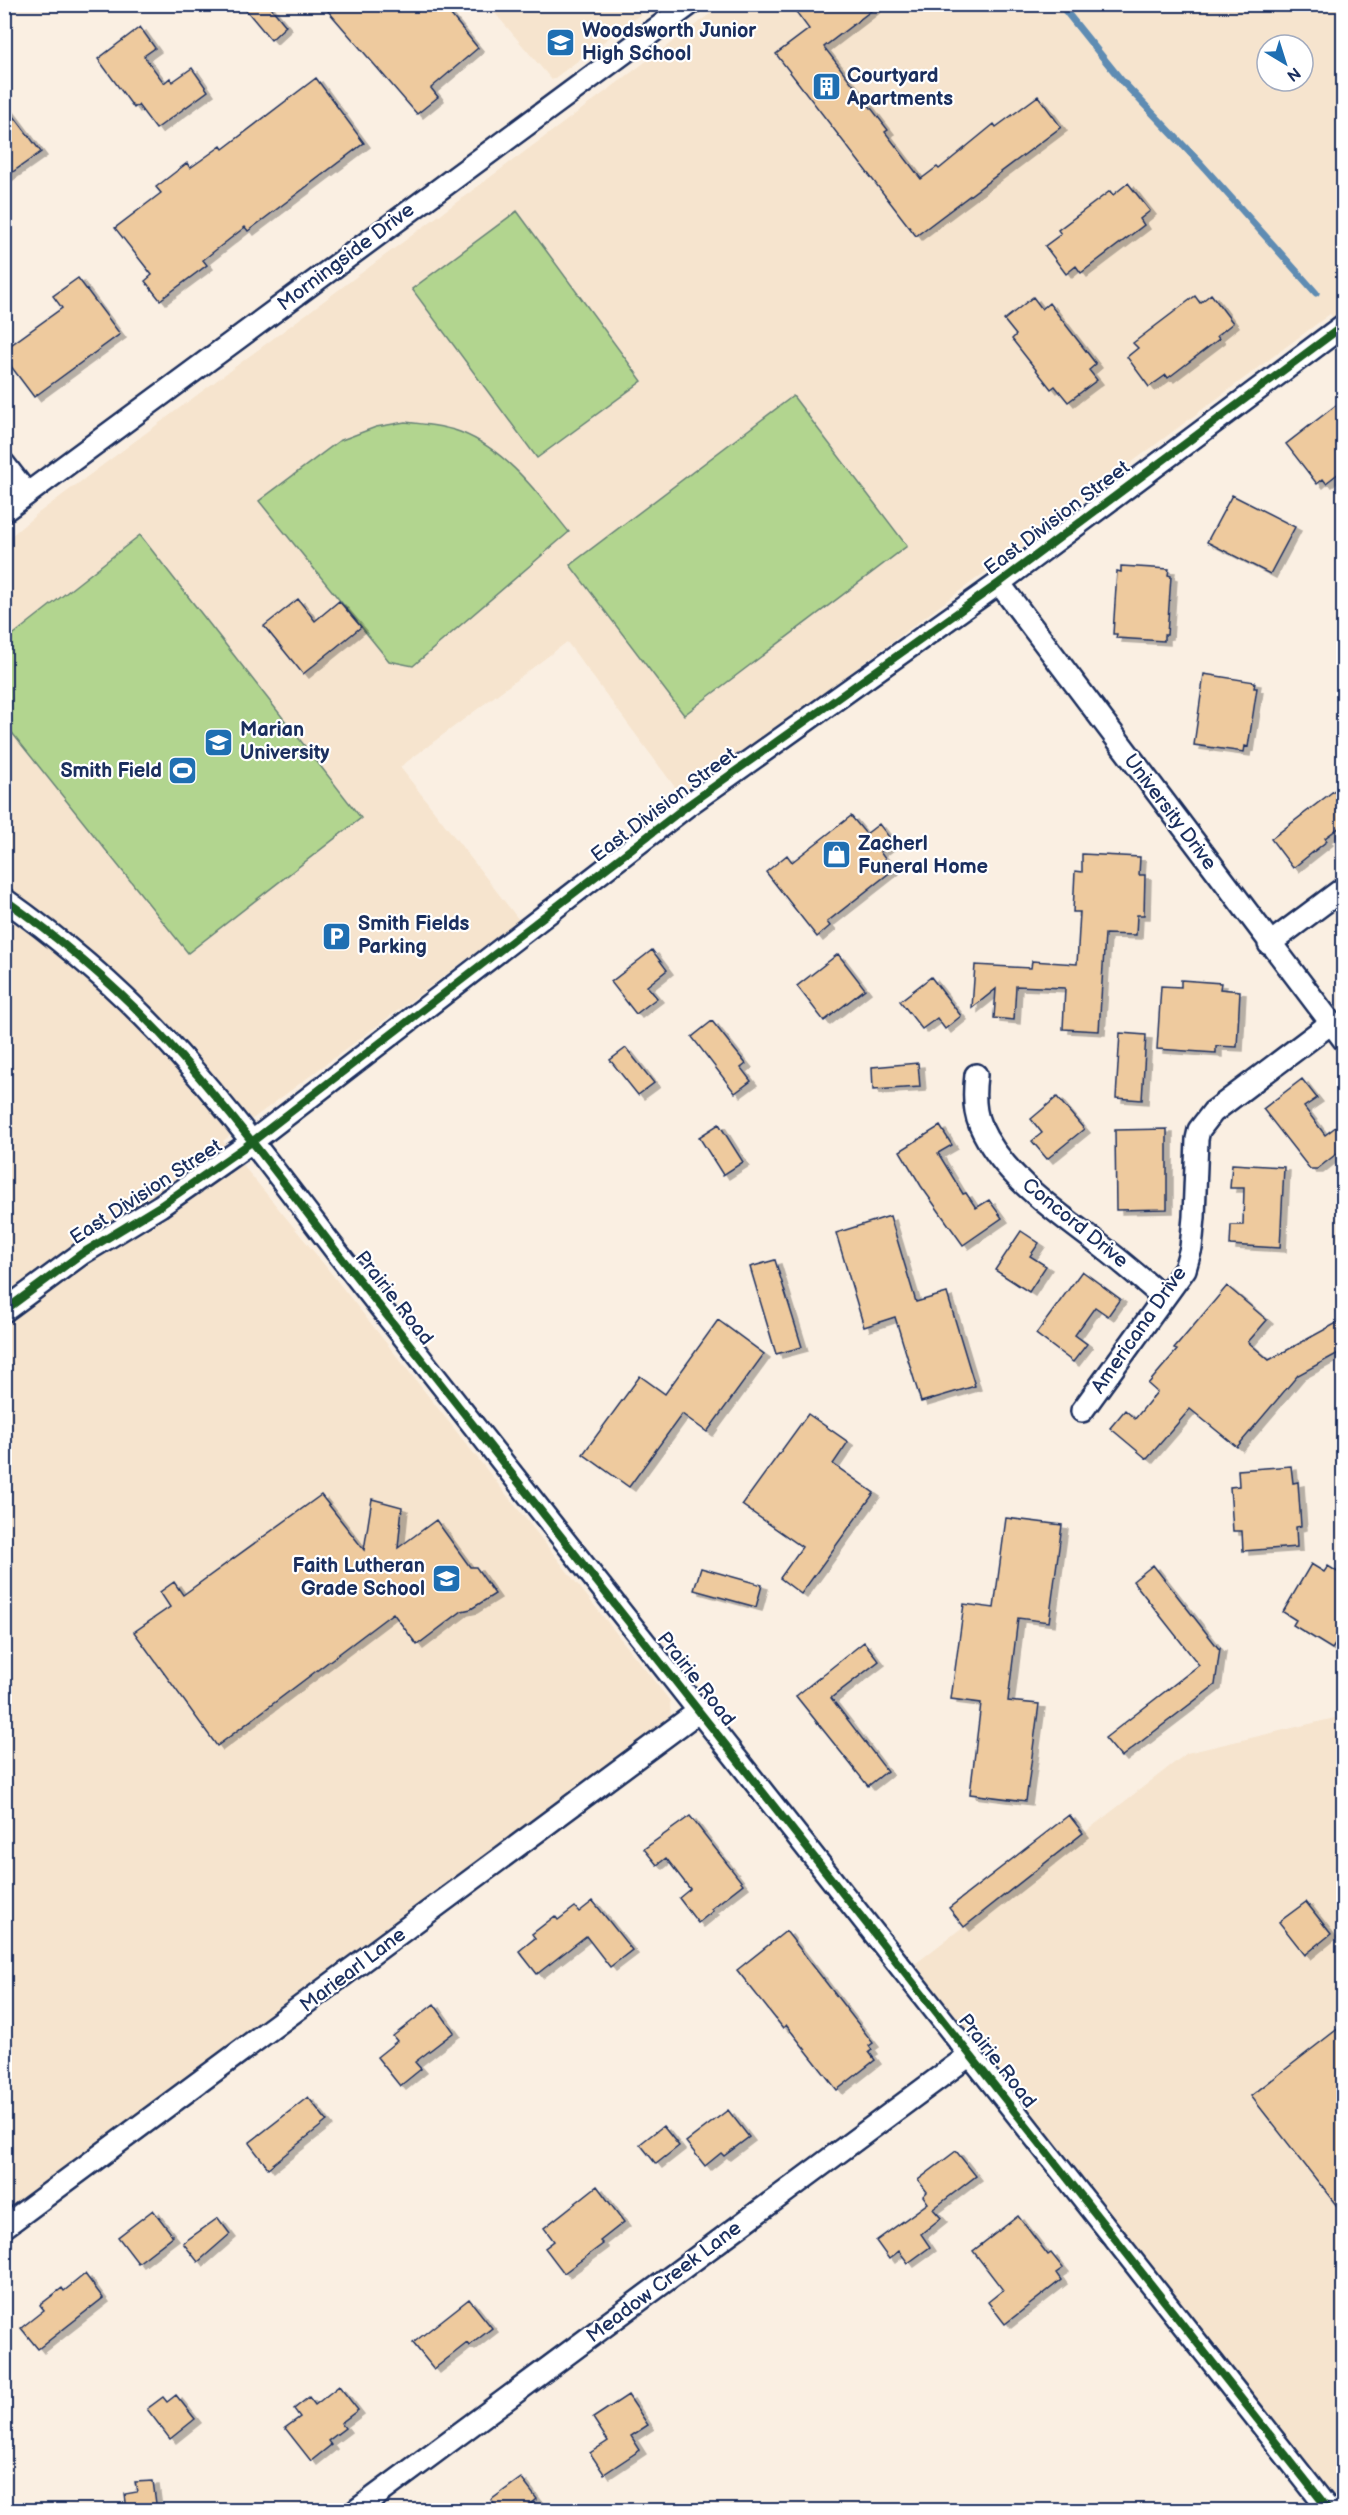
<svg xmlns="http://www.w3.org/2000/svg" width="1348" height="2515" font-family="'Balsamiq Sans',sans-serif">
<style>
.built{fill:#f6e4ce;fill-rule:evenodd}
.grass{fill:#b2d58f;stroke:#668276;stroke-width:1.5}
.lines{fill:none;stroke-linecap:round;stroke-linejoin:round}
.stream{stroke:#5e8cb3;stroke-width:7}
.building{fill:#eeca9e;stroke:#1b2f5e;stroke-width:1.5;filter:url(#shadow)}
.minor-casing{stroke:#1b2f5e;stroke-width:26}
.minor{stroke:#fff;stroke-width:21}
.cycleway-casing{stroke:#fff;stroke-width:11}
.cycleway{stroke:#1b5e20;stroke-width:8}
.labels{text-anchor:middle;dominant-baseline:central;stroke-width:4.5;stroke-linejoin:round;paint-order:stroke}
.poi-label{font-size:20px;font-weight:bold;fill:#1b2f5e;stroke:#fff;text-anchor:start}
.street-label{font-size:20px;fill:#1b2f5e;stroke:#fff}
</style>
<defs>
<filter id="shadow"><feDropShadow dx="6" dy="4" stdDeviation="0" flood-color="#0004"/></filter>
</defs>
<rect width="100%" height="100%" fill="#faefe2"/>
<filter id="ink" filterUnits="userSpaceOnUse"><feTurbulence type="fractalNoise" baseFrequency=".0167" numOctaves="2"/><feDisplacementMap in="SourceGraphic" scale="12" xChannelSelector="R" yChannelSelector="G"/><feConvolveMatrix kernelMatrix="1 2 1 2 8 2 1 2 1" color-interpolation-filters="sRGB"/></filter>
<g filter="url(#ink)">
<path class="built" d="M488 5H653L552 80Z
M722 5H1343V331L1330 314 683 798 567 642 400 767 519 920 223 1141 315 1253 670 1701 671 1718 667 1724 4 2216V542L37 514ZM1267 45H1303V81H1267Z
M1343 1716V2510H1329L906 1971 1187 1753Z"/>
<path class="grass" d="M517 211 642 381 537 458 412 289Z
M793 396 907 546 684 715 570 565Z
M405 422C424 424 443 426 460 432 507 450 539 495 569 532L413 666 389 661 259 501 339 441 376 427Z
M140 535 361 818 188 953 5 724V641Z"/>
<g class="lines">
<path class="stream" d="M1060 4 1121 80 1201 164 1316 293"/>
</g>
<path class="building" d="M241 4H268L286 26 271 40Z
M322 4H442L478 48 431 88 438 97 417 114Z
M808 4H880L824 47 888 130 885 132 921 179 937 167 939 169 994 124 996 127 1038 96 1061 127 916 236 776 54 809 29 797 13Z
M140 27 155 48 144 56 164 83 170 78 172 82 192 68 208 91 156 129 138 105 134 108 98 59Z
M316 78 364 143 248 231 245 227 203 260 207 265 160 300 145 281 152 275 115 228 161 193 156 187 187 163 190 168 221 146 223 149Z
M4 103 41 152 4 178Z
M1128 183 1150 211 1140 219 1144 225 1081 273 1076 266 1066 274 1045 246 1061 234 1058 230 1110 191 1113 195Z
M78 278 120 334 34 397 4 357V350L62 308 53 296Z
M1211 294 1233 323 1217 336 1219 339 1168 378 1166 375 1149 387 1127 357 1138 348 1133 343 1195 296 1200 303Z
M1033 297 1042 309 1049 303 1096 364 1089 370 1097 380 1068 402 1055 386 1051 389 1012 339 1016 335 1004 320Z
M1344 399V469L1326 483 1323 479 1317 484 1286 444Z
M1232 495 1295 527 1270 574 1207 542Z
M1121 566 1169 569 1168 575 1171 576 1167 635H1164V641L1116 638 1117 634H1113L1117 571 1121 572Z
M298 599 315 621 339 601 361 627 303 674 264 626Z
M1204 674 1255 682 1254 688H1257L1248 747 1245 746 1244 752 1194 745Z
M1344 783V824L1325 838 1327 841 1293 868 1271 839Z
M851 816 866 834 879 824 893 842 880 852 893 870 827 922 830 926 817 937 766 872 787 855 792 862Z
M1082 854 1140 857 1139 875H1145L1144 915H1137L1136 935 1105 934 1099 1031 1063 1029 1065 988 1016 986 1014 1020 994 1018 996 989 972 1008 975 965 1031 968 1032 961 1077 964 1080 912H1073L1075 871 1082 872Z
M652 950 667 970 647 986 657 998 636 1014 611 982Z
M838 954 865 989 824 1021 797 986Z
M931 977 961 1016 945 1029 937 1018 922 1029 900 1001Z
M1181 980 1221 983 1220 989 1240 991 1237 1047 1216 1046V1053L1157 1049 1161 986 1181 987Z
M712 1021 746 1064 741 1068 751 1081 735 1093 692 1037Z
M1120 1033 1146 1035 1142 1100 1116 1098Z
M626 1048 654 1083 638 1095 610 1060Z
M918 1063 920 1087 873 1090 872 1067Z
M1302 1079 1317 1098 1304 1107 1325 1135 1337 1126 1344 1134V1148L1317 1169H1310L1263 1109Z
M1057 1097 1084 1129 1047 1159 1032 1141 1042 1133 1031 1119Z
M719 1124 743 1162 723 1175 699 1137Z
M940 1126 952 1145 938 1153 963 1194 966 1193 976 1208 989 1200 1002 1218 963 1245 921 1186 900 1151Z
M1167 1129V1209L1116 1210 1115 1130Z
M1232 1164 1284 1167 1280 1248 1230 1245 1231 1225H1243L1244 1188H1230Z
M890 1216 916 1302 947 1293 975 1386 921 1402 895 1317 864 1327 836 1233Z
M1021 1231 1039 1243 1030 1256 1046 1266 1029 1292 995 1270Z
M775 1260 802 1347 776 1354 750 1267Z
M1082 1271 1120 1299 1108 1316 1095 1307 1075 1335 1087 1344 1073 1362 1036 1334Z
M1227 1286 1267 1320 1248 1342 1269 1360 1344 1319V1350L1298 1375 1237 1447 1190 1409 1147 1459 1110 1428 1125 1410 1135 1419 1157 1392 1148 1384 1177 1350 1174 1349Z
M718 1320 764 1354 707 1432 682 1414 629 1487 583 1454 640 1376 665 1394Z
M808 1414 848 1442 833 1464 874 1493 801 1594 780 1578 802 1547 742 1505Z
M1291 1466 1293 1483 1298 1482 1301 1526 1296 1527 1297 1547 1243 1551 1242 1531H1233L1230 1487 1239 1486 1238 1470Z
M321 1495 364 1550 372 1499 402 1507 398 1548 436 1520 470 1567H476L495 1594 471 1609 462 1611 417 1645 393 1613 217 1746 134 1632 170 1607 160 1592 174 1582 183 1595Z
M1006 1518 1062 1525 1049 1622 1018 1618 1008 1701 1039 1704 1026 1801 970 1794 981 1703 951 1699 964 1604 994 1608Z
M1311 1564 1324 1572 1328 1566 1344 1576V1648L1336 1643 1332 1649 1293 1625 1296 1620 1283 1612Z
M1153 1565 1219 1649 1220 1648 1215 1685 1121 1757 1105 1738 1199 1665 1133 1581Z
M701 1568 762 1585 756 1607 694 1590Z
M864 1642 879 1661 831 1698 887 1771 868 1786 796 1696Z
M1069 1815 1083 1833 964 1927 949 1908Z
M690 1816 743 1884 711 1909 713 1911 698 1923 679 1898 690 1889 666 1858 657 1865 644 1849Z
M593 1901 632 1950 610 1967 586 1936 537 1974 519 1951 535 1938 532 1934 555 1916 558 1920 575 1907 579 1912Z
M1306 1902 1331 1934 1305 1955 1279 1922Z
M786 1931 873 2043 869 2046 872 2050 869 2052 875 2060 837 2090 786 2025 783 2028 737 1970Z
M434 2004 454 2032 415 2062 421 2069 400 2086 377 2057 397 2041 393 2036Z
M1344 2024V2215L1251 2096Z
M308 2097 327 2121 268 2168 249 2143Z
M728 2110 749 2137 724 2156 721 2153 705 2166 686 2142Z
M663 2126 679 2146 656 2164 640 2144Z
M956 2151 976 2176 933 2209 941 2218 921 2234 930 2247 908 2263 899 2251 889 2259 876 2241 928 2203 923 2196 927 2192 918 2180Z
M597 2186 624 2222 600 2241 603 2244 564 2273 545 2248 554 2241 544 2228Z
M153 2210 173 2236 138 2263 118 2237Z
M1018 2216 1048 2255 1051 2253 1063 2268 1056 2273 1061 2280 1005 2324 988 2302 1003 2290 973 2251Z
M218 2218 230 2234 198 2262 183 2243Z
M85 2274 103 2298 38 2349 21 2328 44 2310 40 2305 62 2288 64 2291Z
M469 2299 492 2328 469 2346 467 2343 434 2369 413 2343Z
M339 2386 358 2410 341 2423 345 2428 328 2441 331 2445 311 2461 285 2428 300 2417 294 2409 309 2397 315 2405Z
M176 2395 195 2419 170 2439 147 2409 163 2397 167 2402Z
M628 2395 648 2425 631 2436 640 2450 604 2474 590 2453 608 2441 593 2418Z
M521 2478 537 2499 522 2511H499L491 2500Z
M153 2481 157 2511H127L125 2494 137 2492 135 2482Z"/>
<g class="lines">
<defs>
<path id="minor" d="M4 464 27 494
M4 511 690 4
M999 583 1344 1040
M4 899C70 946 132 1000 185 1061 239 1122 287 1187 336 1251L1329 2510
M1269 944 1344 888
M976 1075C974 1091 973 1109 980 1125 1001 1174 1055 1211 1096 1242 1120 1260 1142 1279 1164 1298
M4 1311 81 1254 160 1206 253 1141 688 805 999 583 1344 325
M1082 1411 1185 1269 1191 1248 1194 1217 1197 1139 1199 1130 1213 1112 1331 1023
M4 2227 699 1711
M357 2510 971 2054"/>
</defs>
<use href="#minor" class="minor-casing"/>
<use href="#minor" class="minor"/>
<defs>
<path id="cycleway" d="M4 899C70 946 132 1000 185 1061 239 1122 287 1187 336 1251L1329 2510
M4 1311 81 1254 160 1206 253 1141 688 805 999 583 1344 325"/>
</defs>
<use href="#cycleway" class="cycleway-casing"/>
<use href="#cycleway" class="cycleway"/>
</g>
</g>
<defs>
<symbol id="school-square" viewBox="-11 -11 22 22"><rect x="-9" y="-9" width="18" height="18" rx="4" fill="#1f6fb2" stroke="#fff"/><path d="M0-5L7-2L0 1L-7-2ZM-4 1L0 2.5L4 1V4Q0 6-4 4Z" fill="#fff"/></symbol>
<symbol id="building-square" viewBox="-11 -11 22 22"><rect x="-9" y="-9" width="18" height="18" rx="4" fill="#1f6fb2" stroke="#fff"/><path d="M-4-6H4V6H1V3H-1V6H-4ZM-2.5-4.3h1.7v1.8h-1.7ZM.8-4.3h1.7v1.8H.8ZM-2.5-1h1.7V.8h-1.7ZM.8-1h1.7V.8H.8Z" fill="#fff"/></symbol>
<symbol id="university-square" viewBox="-11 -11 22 22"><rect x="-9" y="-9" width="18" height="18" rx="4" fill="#1f6fb2" stroke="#fff"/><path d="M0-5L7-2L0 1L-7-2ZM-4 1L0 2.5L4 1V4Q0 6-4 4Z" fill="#fff"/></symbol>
<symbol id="stadium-square" viewBox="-11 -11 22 22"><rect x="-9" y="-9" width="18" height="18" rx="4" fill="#1f6fb2" stroke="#fff"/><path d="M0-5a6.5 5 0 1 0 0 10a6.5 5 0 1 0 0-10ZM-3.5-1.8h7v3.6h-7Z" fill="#fff"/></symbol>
<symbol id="shop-square" viewBox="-11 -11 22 22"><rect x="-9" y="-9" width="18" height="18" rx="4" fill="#1f6fb2" stroke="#fff"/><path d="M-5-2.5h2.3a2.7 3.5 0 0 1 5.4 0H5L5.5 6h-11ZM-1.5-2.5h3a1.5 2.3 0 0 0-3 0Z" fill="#fff"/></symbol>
<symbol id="parking-square" viewBox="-11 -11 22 22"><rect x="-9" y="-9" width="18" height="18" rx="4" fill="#1f6fb2" stroke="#fff"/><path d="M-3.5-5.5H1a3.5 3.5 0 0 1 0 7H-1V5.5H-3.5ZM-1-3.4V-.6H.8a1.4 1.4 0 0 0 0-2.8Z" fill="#fff"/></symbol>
</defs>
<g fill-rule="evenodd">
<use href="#school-square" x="544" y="26" width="33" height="33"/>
<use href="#building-square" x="810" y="70" width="33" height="33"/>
<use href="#university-square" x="202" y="726" width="33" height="33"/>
<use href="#stadium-square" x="166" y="754" width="33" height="33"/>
<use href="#shop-square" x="820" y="838" width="33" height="33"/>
<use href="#parking-square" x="320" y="920" width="33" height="33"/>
<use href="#school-square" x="430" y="1562" width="33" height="33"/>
</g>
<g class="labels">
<g class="poi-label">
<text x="582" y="31">Woodsworth Junior<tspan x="582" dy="23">High School</tspan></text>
<text x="847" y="76">Courtyard<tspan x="847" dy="23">Apartments</tspan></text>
<text x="240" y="730">Marian<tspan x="240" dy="23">University</tspan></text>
<text x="162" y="771" text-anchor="end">Smith Field</text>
<text x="858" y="844">Zacherl<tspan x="858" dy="23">Funeral Home</tspan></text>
<text x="358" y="924">Smith Fields<tspan x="358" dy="23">Parking</tspan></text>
<text x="425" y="1566" text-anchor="end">Faith Lutheran<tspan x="425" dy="23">Grade School</tspan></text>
</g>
<g class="street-label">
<text transform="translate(346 257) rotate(-37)">Morningside Drive</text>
<text transform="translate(1057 518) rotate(-37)">East Division Street</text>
<text transform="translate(664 805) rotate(-37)">East Division Street</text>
<text transform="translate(1170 812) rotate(53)">University Drive</text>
<text transform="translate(146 1192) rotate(-33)">East Division Street</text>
<text transform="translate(1075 1223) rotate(39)">Concord Drive</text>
<text transform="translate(394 1298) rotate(52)">Prairie Road</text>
<text transform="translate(1139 1330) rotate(-55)">Americana Drive</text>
<text transform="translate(696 1679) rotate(52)">Prairie Road</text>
<text transform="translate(353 1970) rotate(-37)">Mariearl Lane</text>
<text transform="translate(997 2061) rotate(52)">Prairie Road</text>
<text transform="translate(664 2282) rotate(-37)">Meadow Creek Lane</text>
</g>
</g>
<rect width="1348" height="2515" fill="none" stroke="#fff" stroke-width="24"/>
<rect x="12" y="12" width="1324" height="2491" fill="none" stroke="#1b2f5e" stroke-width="2" filter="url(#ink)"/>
<g transform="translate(1285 63) rotate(142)"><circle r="28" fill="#ffffff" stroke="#a4acbf" stroke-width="1.5"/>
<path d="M0-4.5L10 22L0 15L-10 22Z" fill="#1f6fb2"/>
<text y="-9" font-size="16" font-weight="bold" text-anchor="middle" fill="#1b2f5e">N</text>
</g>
</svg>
